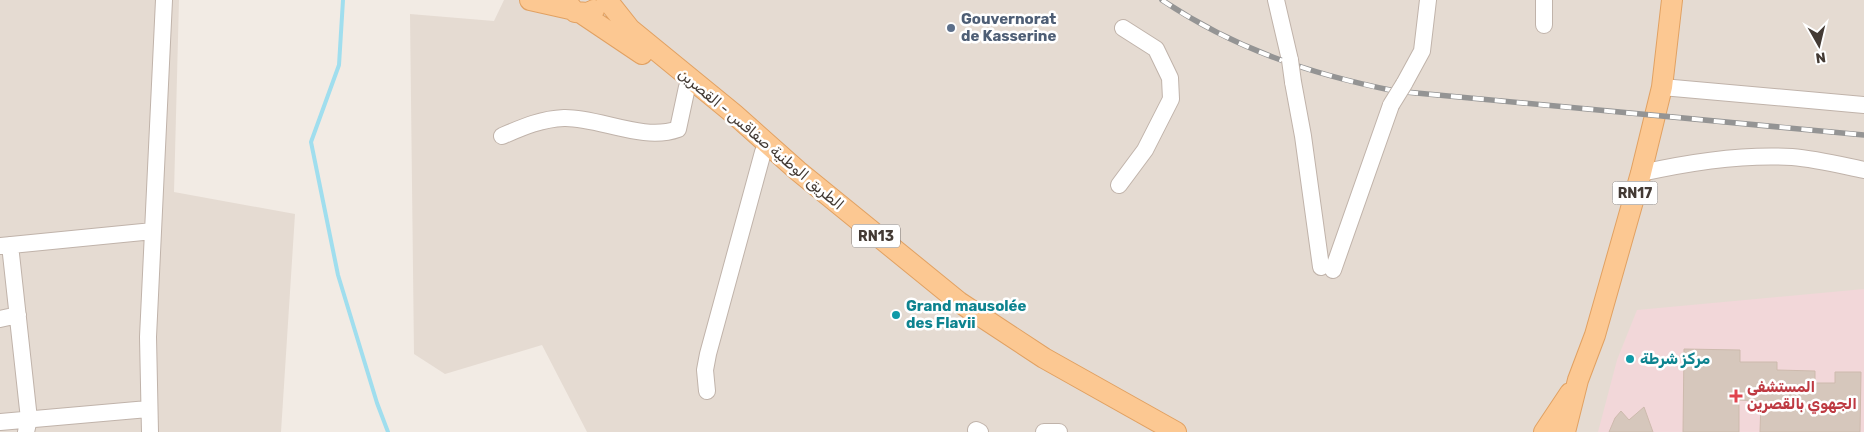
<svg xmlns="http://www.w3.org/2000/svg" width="1864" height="432" font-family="Rubik,'Noto Sans Arabic',sans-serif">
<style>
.residential{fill:#e5dbd2}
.medical{fill:#f2d7d9}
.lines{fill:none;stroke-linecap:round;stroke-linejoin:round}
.stream{stroke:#a0deee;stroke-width:4}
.building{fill:#d6c7bc;stroke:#cdbaad}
.minor-casing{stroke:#c0b3aa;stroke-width:18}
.major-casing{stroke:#e1a162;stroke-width:22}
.minor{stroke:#fff;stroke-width:16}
.major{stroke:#fcc892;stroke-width:20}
.rail-casing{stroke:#949494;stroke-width:5.5}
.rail{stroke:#fff;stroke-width:4;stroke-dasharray:11;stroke-linecap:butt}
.minor-bridge-casing{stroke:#c0b3aa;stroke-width:18;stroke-linecap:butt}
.minor-bridge{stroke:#fff;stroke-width:16}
.service-dot{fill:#5c6f8a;stroke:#fff;stroke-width:2}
.culture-dot{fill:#0f9aa8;stroke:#fff;stroke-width:2}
.health-dot{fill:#e0444e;stroke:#fff;stroke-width:2}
.labels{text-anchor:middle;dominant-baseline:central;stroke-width:5;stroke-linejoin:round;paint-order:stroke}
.shield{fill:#fff;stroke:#7b7571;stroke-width:1}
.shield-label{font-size:14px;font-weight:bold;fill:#433a34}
.service-label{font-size:15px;font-weight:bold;fill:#4e5e75;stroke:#fff;text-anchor:start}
.street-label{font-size:15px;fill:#433a34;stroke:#fff}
.culture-label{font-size:15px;font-weight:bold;fill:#0d838f;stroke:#fff;text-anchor:start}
.health-label{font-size:15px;font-weight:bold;fill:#be3a42;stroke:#fff;text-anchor:start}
</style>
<rect width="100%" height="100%" fill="#f2ebe4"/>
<path class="residential" d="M0 0H179L174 192 295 214 281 432H0Z
M504 0H1864V432H587L542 345 445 374 414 354 410 14 494 21Z"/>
<path class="medical" d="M1864 289V432H1598L1617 360 1637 310Z"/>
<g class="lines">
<path class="stream" d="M343 0 339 65 311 142 338 275 377 403 388 432"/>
</g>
<path class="building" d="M1684 349 1740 350V362H1777V370L1815 371V383H1835V372H1861L1860 432H1760L1761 401 1739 400V432H1683Z
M1644 407 1653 432H1609L1615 418 1621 411 1629 420Z"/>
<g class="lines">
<defs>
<path id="minor" d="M1276 0 1290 60
M1544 0V25
M1293 82 1303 136 1321 267
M1404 84 1422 51 1428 0
M1662 87 1864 105
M502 136C523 127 541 119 564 118 598 117 643 142 678 129L687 87
M1641 173C1690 162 1743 154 1792 157 1816 159 1840 165 1864 170
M1119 185 1145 150 1171 99 1170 78 1156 49 1123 28
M10 245 29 419 26 432
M1 246 153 231
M1333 270 1391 105
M0 319 18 315
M707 391 705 370 708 354 763 152
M0 422 148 409
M976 430 980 432
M150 432 148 337 164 0
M1044 432H1059"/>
<path id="major" d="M530 0 570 9
M565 0 575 12 588 13 594 10
M607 0 630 29 734 114 798 171 959 302 1044 358 1176 432
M581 13 642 54
M1544 432 1570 393
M1565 432 1578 380 1595 335 1641 173 1662 87 1672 0"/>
</defs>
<use href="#minor" class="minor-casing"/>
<use href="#major" class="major-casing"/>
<use href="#minor" class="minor"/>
<use href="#major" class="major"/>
<defs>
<path id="rail" d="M1162 0C1235 49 1310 74 1395 91L1864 135"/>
</defs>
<use href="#rail" class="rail-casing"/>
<use href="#rail" class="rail"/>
<defs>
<path id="minor-bridge" d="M1290 60 1293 82
M1391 105 1404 84"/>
</defs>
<use href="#minor-bridge" class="minor-bridge-casing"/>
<use href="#minor-bridge" class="minor-bridge"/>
</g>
<circle class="service-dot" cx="951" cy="28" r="5"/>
<g class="culture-dot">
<circle cx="896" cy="315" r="5"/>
<circle cx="1630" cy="359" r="5"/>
</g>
<path class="health-dot" d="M1733.5 388.5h5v5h5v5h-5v5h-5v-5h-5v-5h5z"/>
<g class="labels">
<g class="shield">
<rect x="1612.5" y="181.5" width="45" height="23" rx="4"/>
<rect x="852" y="224.5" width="48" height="23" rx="4"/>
</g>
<g class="shield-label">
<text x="1635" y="193">RN17</text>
<text x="876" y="236">RN13</text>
</g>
<g class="service-label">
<text x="961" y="19">Gouvernorat<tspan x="961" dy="17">de Kasserine</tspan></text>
</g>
<g class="street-label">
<text transform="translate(761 139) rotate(40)">الطريق الوطنية صفاقس - القصرين</text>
</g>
<g class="culture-label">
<text x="906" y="306">Grand mausolée<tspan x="906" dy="17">des Flavii</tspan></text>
<text x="1640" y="359">مركز شرطة</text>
</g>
<g class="health-label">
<text x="1747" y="387">المستشفى<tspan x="1747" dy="17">الجهوي بالقصرين</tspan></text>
</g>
</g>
<g transform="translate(1819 45) rotate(172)" stroke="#ffffff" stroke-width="4" paint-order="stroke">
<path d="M0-4L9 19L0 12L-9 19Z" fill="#433a34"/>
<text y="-8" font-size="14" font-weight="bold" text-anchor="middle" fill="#433a34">N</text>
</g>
</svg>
